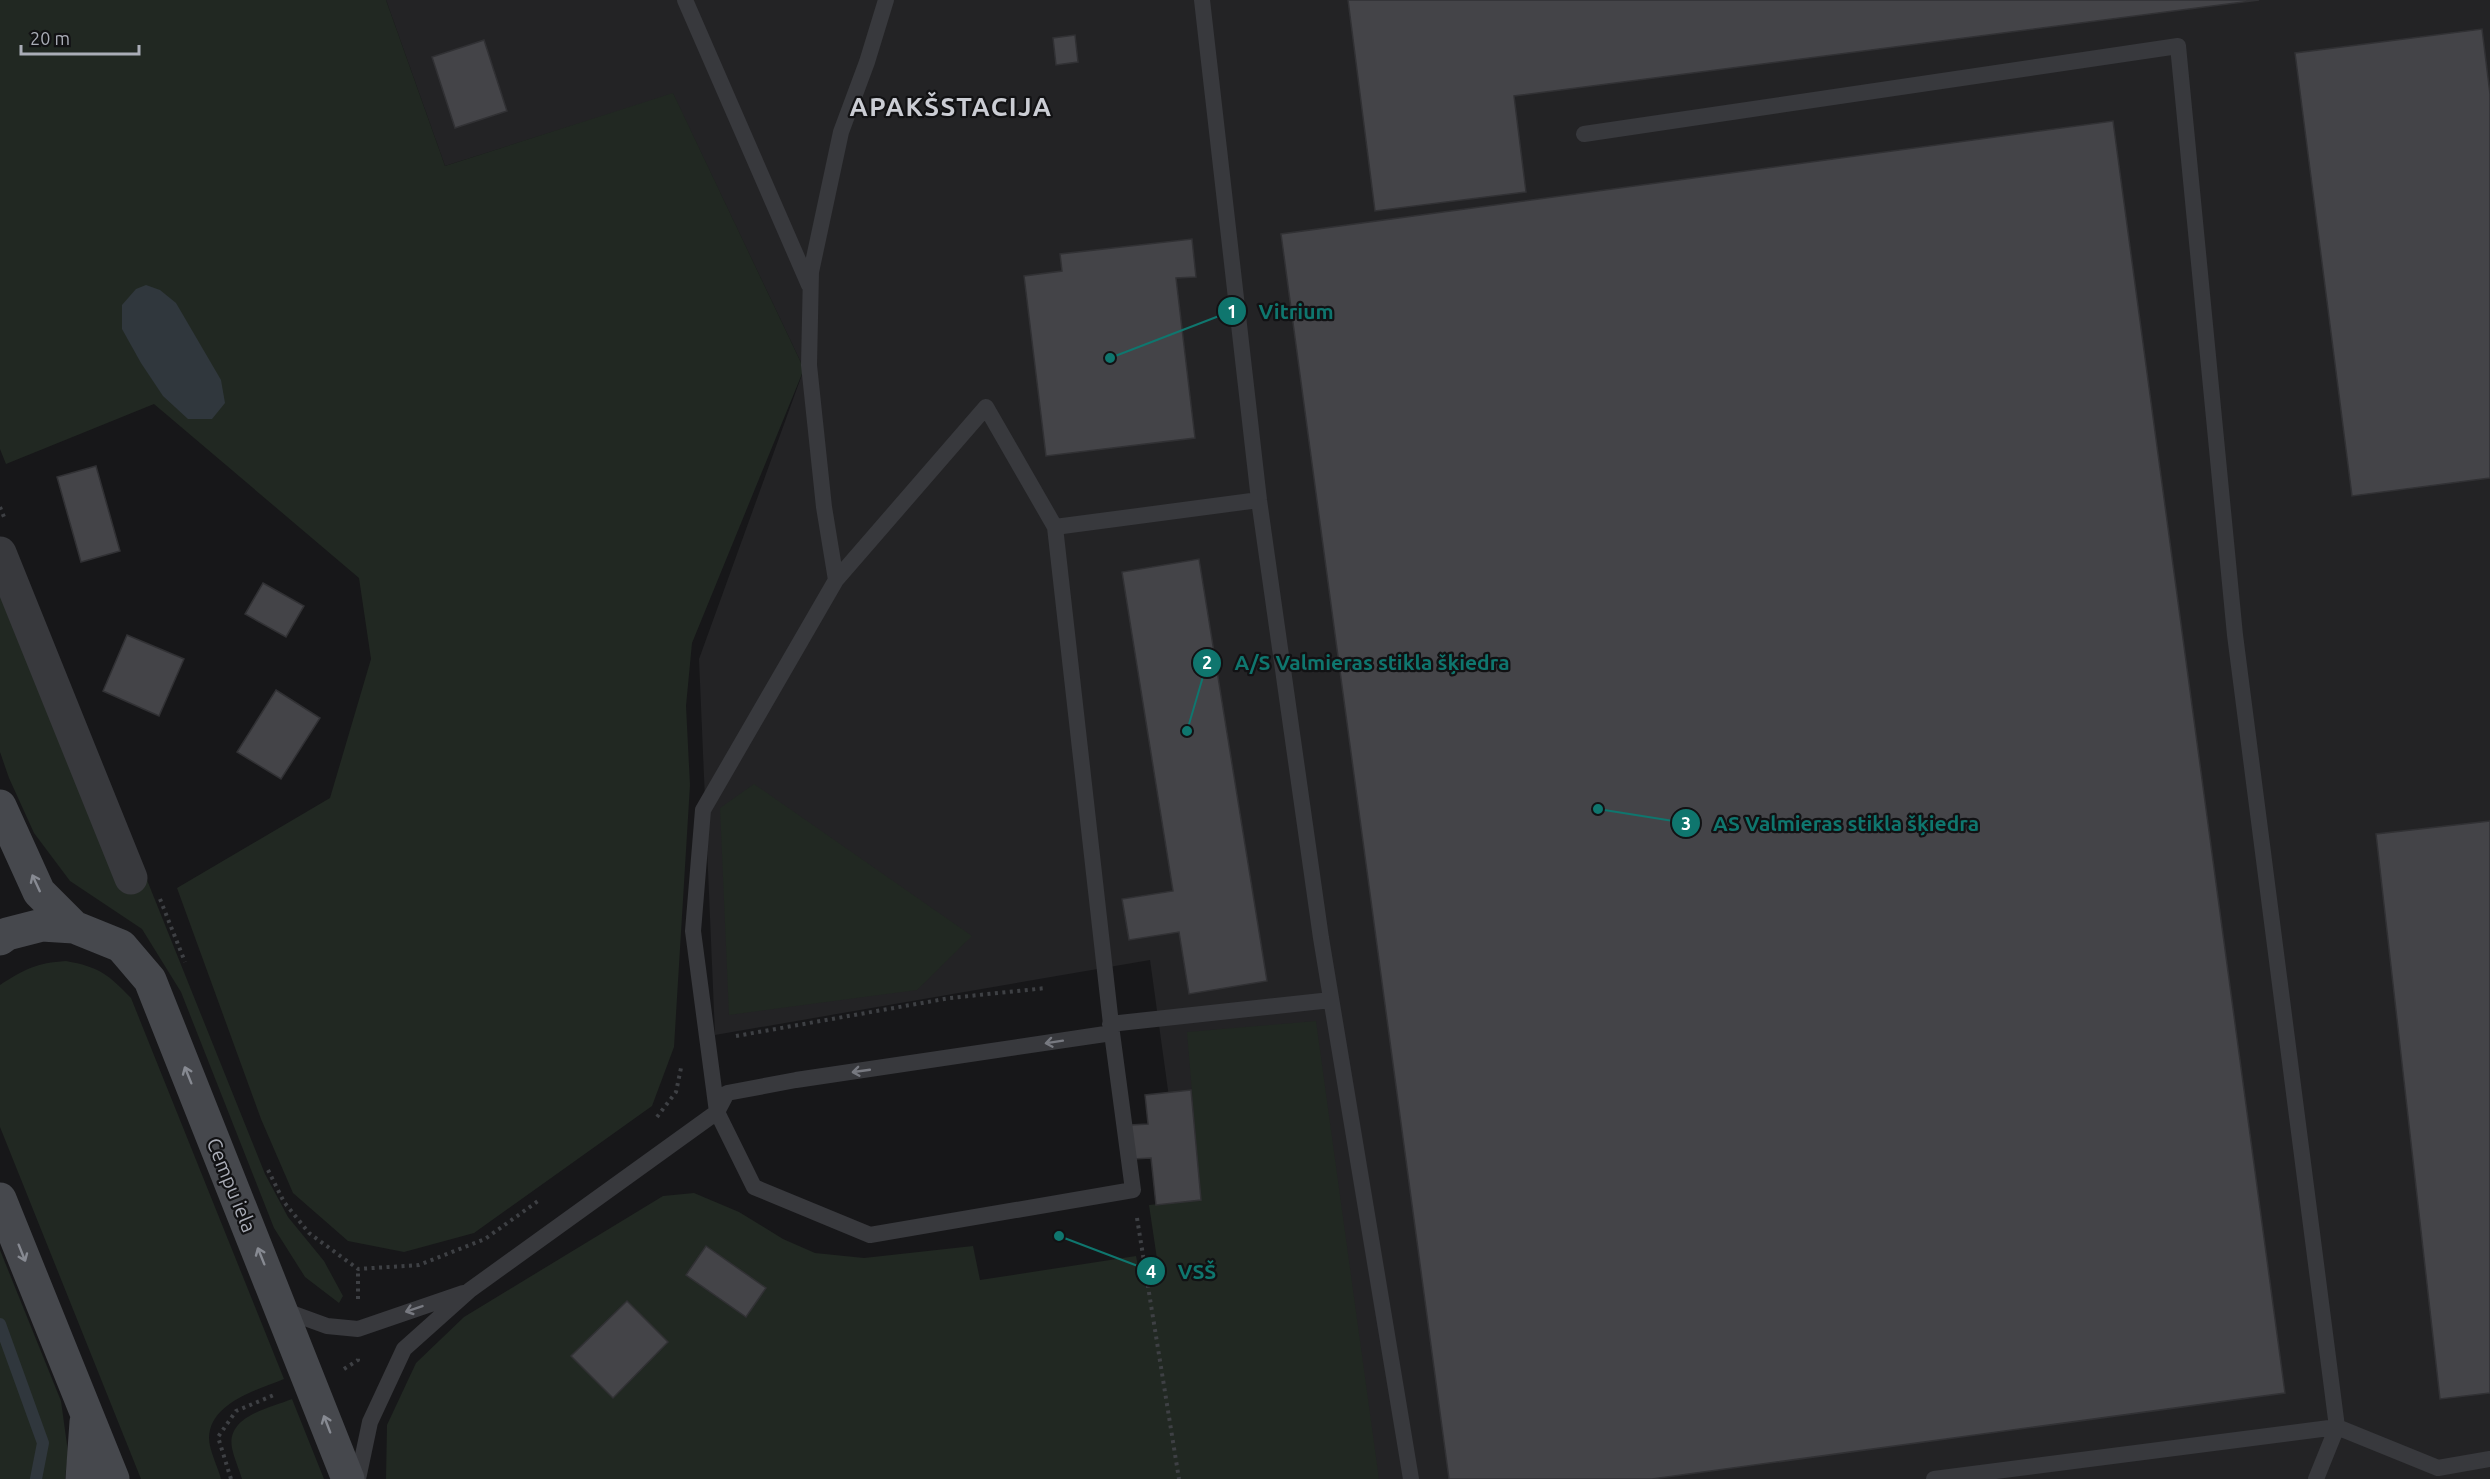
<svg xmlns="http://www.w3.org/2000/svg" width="2490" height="1479" font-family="Ubuntu,sans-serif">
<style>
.built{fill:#232325}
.green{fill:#212822}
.water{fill:#30373d}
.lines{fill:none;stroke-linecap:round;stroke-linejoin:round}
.stream{stroke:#30373d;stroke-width:12}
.building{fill:#444448;stroke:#313134;stroke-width:1.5}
.path{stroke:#3e4044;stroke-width:4;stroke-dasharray:3 4.5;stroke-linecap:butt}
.service{stroke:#38393d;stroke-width:16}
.minor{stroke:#38393d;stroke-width:33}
.secondary{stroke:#46484d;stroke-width:33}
.oneway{stroke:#878a92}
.oneway2{stroke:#777980}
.labels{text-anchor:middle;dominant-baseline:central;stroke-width:4.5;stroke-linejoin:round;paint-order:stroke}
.street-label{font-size:20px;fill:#aaadb7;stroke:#121214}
.district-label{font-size:26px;font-weight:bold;letter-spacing:1.5px;fill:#cbcdd4;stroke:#121214}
.leader{fill:none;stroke:#0f766e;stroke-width:2}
.callout-dot{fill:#0f766e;stroke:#121214;stroke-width:2}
.mark-label{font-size:18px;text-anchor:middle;font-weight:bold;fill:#fff}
.callout-label{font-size:21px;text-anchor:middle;font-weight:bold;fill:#0f766e;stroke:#121214;stroke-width:4.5;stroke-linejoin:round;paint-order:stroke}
</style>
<rect width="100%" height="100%" fill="#171719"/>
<path class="built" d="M386 0H2490V1479H1256L1180 1177 1150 960 715 1035 699 659 804 369 673 94 445 166Z"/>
<path class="green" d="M0 0H386L445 166 673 93 804 369 692 643 686 706 690 785 674 1047 652 1106 474 1233 404 1252 348 1241 293 1193 261 1119 177 888 330 798 371 659 359 578 154 404 6 464 0 449Z
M0 584 124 890 147 880 265 1174 288 1217 324 1261 343 1296 339 1303 305 1277 274 1228 181 992 142 929 70 881 34 833 9 778 0 752Z
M754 784 972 936 917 990 729 1015 720 808Z
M66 961C99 967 108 974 131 998L284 1379C258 1390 210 1402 209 1438 209 1450 218 1467 221 1479H141L0 1127V985C25 969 36 963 66 961Z
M1316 1021 1379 1479H386L387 1425 416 1363 464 1317 663 1196 694 1193 739 1212 783 1239 815 1253 864 1258 973 1246 980 1280 1136 1256 1138 1266 1157 1259 1149 1205 1201 1200 1187 1032Z
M0 1250 61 1401 68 1452 65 1479H0Z
M292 1399 324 1479H242C239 1469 234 1458 232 1448 226 1416 270 1408 292 1399Z"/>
<path class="water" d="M146 285 160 290 176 303 221 380 225 403 212 419H188L163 396 141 363 122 329V305L136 289Z"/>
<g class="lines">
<path class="stream" d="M0 1324 43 1443 36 1479"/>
</g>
<path class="building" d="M1348 0H2259L1514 96 1526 192 1375 211Z
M2482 29 2490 94V478L2352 496 2295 53Z
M1075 35 1078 62 1056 65 1053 38Z
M484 40 507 111 455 128 432 57Z
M2113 121 2285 1393 1652 1479H1449L1281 234Z
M1192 239 1196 277 1176 278 1195 438 1046 456 1024 276 1062 271 1060 254Z
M96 466 120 551 81 562 57 477Z
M1199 559 1267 981 1189 994 1179 932 1129 940 1122 899 1173 891 1122 572Z
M263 583 304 606 286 637 245 614Z
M127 635 184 659 159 716 103 691Z
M276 690 320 718 281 779 237 752Z
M2490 821V1393L2440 1399 2376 834Z
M1191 1090 1201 1200 1156 1205 1151 1158 1133 1159 1130 1125 1148 1124 1145 1095Z
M706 1246 766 1288 746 1317 686 1275Z
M627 1301 668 1342 613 1398 571 1356Z"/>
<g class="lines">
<path class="path" d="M0 507 4 517
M160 899 185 962
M736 1036 950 998 1046 988
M657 1117 676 1092 681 1068
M268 1170 284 1202 309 1233 358 1269 419 1265 485 1239 538 1201
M1137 1218 1179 1479
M358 1299V1269
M344 1369 358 1360V1357
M231 1479 218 1437 236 1411 274 1395"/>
<path class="service" d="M685 0 809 285
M1202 0 1259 500 1321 938 1411 1479
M1584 134 2178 46 2235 635 2337 1427 2438 1468 2490 1459
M986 407 1055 527 1112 1033 1133 1190 870 1235 754 1187 717 1112 693 931 703 810 836 580Z
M1055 527 1259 500
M836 580 824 507 809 365 811 272 841 132 867 62 886 0
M1110 1024 1331 1000
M283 1310 327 1326 358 1329 463 1293
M358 1479 370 1422 404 1349 470 1290 717 1112 727 1093 796 1080 1112 1033
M1934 1479 2337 1427 2316 1479"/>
<path class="minor" d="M0 553 131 878"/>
<path class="secondary" d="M0 806 39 892 74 927
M0 939 7 934 42 925 74 927 121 946 150 980 348 1479
M0 1199 113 1479
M82 1479 86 1422"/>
</g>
<defs><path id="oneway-shaft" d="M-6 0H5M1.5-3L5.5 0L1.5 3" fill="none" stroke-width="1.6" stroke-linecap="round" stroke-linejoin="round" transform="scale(1.5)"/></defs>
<g class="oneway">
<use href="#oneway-shaft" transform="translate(36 883) rotate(-115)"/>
<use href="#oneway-shaft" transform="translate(188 1075) rotate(-112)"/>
<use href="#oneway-shaft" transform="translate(22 1253) rotate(68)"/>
<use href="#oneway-shaft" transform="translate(261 1256) rotate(-112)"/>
<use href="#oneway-shaft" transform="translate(327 1424) rotate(-111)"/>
</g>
<g class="oneway2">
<use href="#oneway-shaft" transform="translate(1054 1042) rotate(171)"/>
<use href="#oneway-shaft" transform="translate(861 1071) rotate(172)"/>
<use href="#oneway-shaft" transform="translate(414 1309) rotate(161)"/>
</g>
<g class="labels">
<g class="street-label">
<text transform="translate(232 1185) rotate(68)">Cempu iela</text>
</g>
<g class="district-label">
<text x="951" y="106">APAKŠSTACIJA</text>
</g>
</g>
<path class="leader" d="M1110 358L1232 311M1187 731L1207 663M1598 809L1686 823M1059 1236L1151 1271"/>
<g class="callout-dot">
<circle cx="1110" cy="358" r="6"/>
<circle cx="1187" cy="731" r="6"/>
<circle cx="1598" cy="809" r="6"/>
<circle cx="1059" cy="1236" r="6"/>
<circle cx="1232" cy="311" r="15"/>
<circle cx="1207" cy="663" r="15"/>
<circle cx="1686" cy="823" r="15"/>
<circle cx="1151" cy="1271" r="15"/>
</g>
<g class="mark-label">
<text x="1232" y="318">1</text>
<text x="1207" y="669">2</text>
<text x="1686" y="830">3</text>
<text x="1151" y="1278">4</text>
</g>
<g class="callout-label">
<text x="1296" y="319">Vitrium</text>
<text x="1372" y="670">A/S Valmieras stikla šķiedra</text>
<text x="1846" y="831">AS Valmieras stikla šķiedra</text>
<text x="1197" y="1279">VSŠ</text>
</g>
<path d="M21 45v9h118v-9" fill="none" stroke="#aaadb7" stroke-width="3"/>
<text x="30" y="45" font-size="18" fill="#aaadb7" stroke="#121214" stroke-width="4.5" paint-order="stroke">20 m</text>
</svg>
